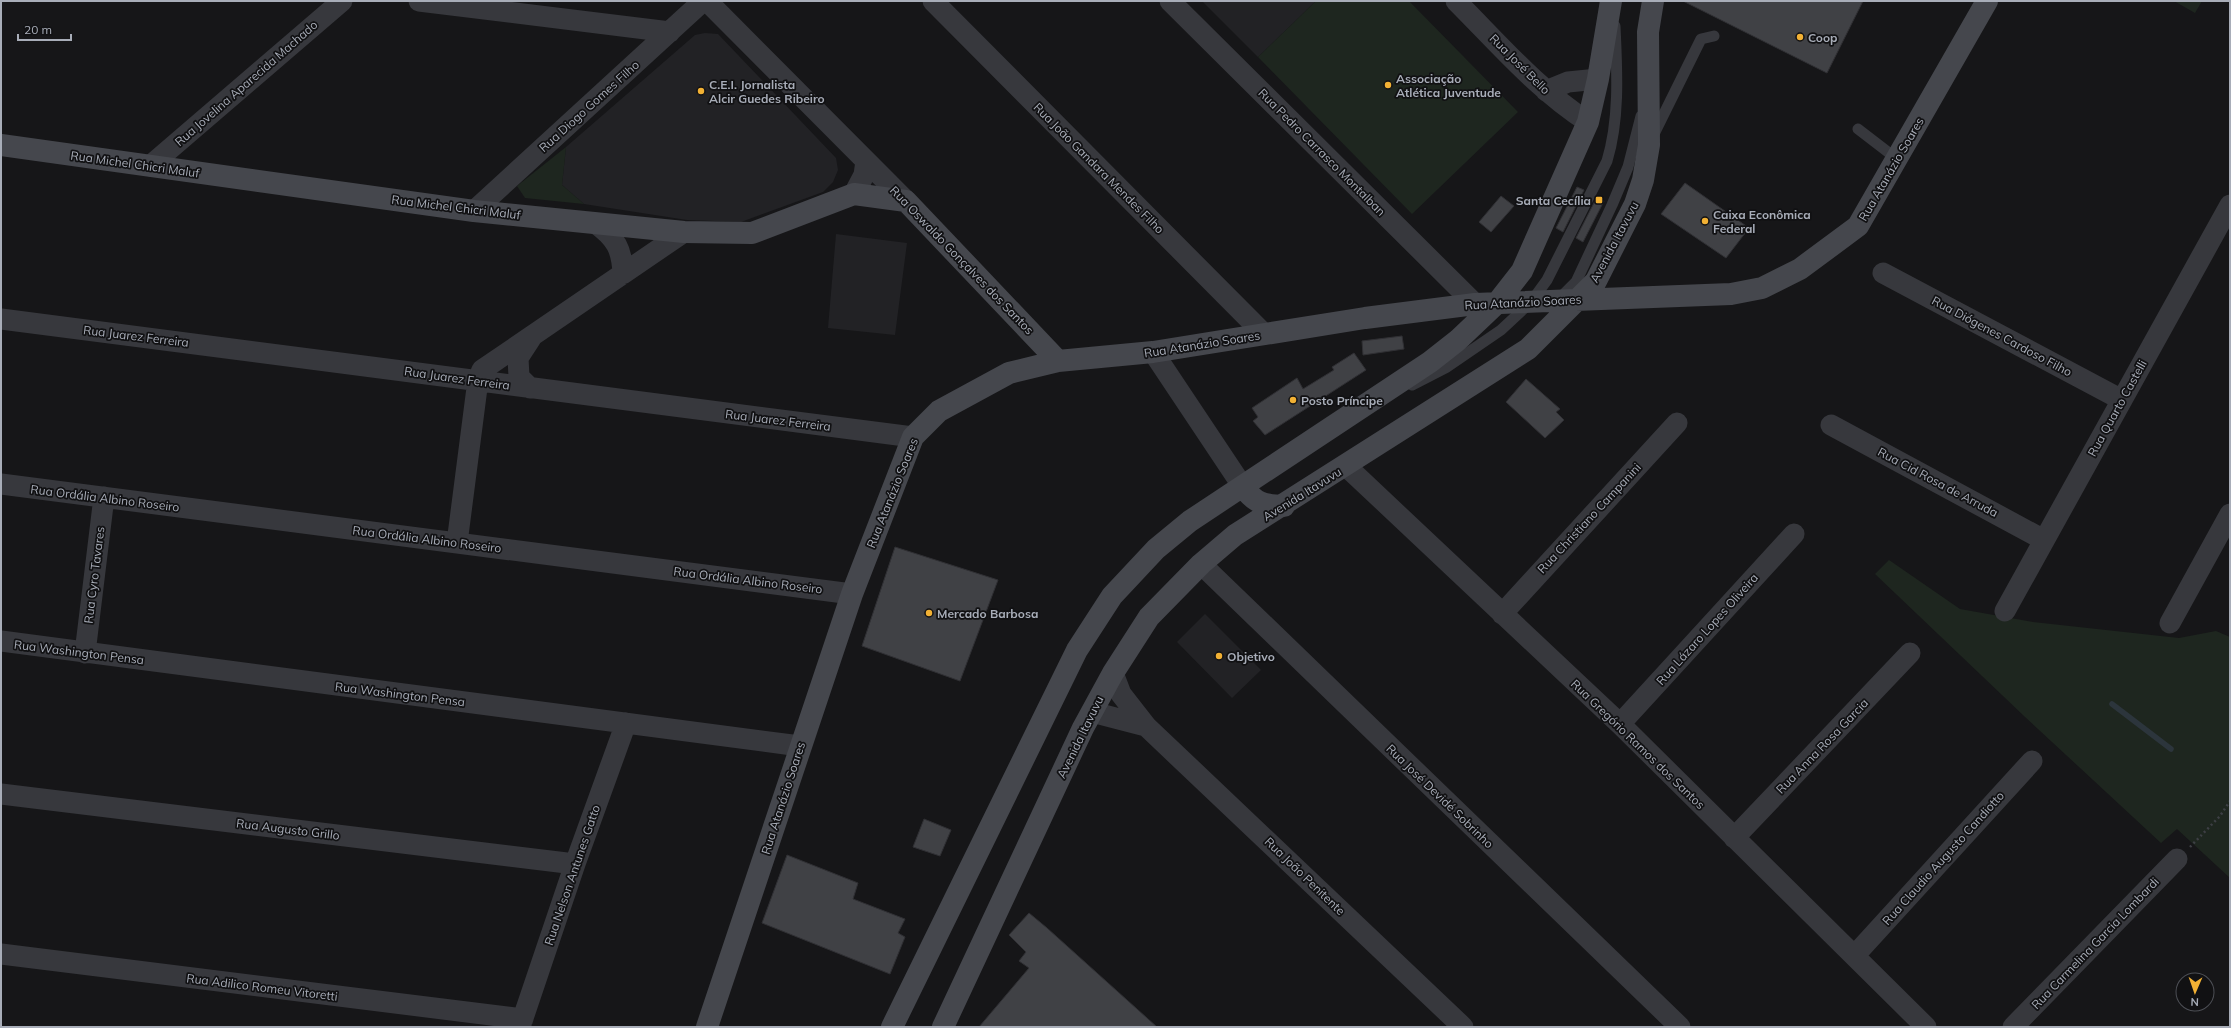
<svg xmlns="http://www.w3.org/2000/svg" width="2231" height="1028" font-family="Mulish,sans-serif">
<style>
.built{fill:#222225}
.green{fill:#1e261f}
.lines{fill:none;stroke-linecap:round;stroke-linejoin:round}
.stream{stroke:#2c353c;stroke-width:5.5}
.building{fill:#404145;stroke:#303034}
.path{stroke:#3d3f44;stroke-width:2.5;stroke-dasharray:2 3;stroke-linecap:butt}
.lane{stroke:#37383d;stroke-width:11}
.street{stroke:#37383d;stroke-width:21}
.secondary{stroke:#45474d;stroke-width:22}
.poi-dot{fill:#f2b134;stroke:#111113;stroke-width:1.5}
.labels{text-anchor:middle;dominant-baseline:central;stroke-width:3.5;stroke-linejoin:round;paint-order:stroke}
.poi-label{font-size:12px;font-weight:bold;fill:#a8adb8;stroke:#111113;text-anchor:start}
.street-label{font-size:12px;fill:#a8adb8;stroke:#111113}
</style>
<rect width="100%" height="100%" fill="#161618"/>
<path class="built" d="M1202 1H1316L1258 57Z
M705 33 718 34 836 158 838 170 833 182 823 192 741 222 687 220 584 204 562 185 566 147 695 35Z
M836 234 907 243 895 335 828 328Z
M1205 614 1261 670 1232 698 1177 642Z"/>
<path class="green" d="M1316 1H1409L1518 112 1412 214 1258 57Z
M2174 1H2202L2195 13Z
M566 147 562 185 584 204 525 198 517 186Z
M1889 560 1960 609 2033 622 2179 638 2216 631 2230 637V878L2177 829 2161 843 2024 716 1875 574Z"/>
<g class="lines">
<path class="stream" d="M2112 704 2171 749"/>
</g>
<path class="building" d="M1683 1H1863L1827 73Z
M1685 183 1749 228 1726 258 1661 214Z
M1577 187 1584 190 1563 232 1556 228Z
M1501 196 1514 206 1491 232 1479 222Z
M1597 197 1604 201 1583 242 1576 238Z
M1402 336 1404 349 1363 355 1362 341Z
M1354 353 1366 370 1265 435 1253 421 1258 417 1252 408 1297 378 1303 389 1334 370 1332 367Z
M1526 379 1560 409 1556 412 1564 420 1545 438 1506 402Z
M895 547 998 580 960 681 862 646Z
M924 819 951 830 940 856 913 847Z
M787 855 858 883 853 899 905 919 898 933 905 937 890 974 762 923Z
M1029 913 1047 928 1157 1027H979L1029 968 1019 961 1026 952 1009 935Z"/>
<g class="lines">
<path class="path" d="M2190 847 2220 816 2230 801"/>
<path class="lane" d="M1858 129 1897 159
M1653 136 1701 39 1714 36
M1559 299 1576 282 1612 205 1628 167 1641 116
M1412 385 1447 367 1501 330 1531 302 1547 280 1607 161C1620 118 1617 70 1615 26"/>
<path class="street" d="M419 1 670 32
M707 1 906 201
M933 1 1264 334
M1170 1 1475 304
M1456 1C1498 43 1538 90 1588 122
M1546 91 1568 82 1598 79
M150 166 342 1
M854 194 864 175 866 161
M474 211 703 1
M595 223C616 238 622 249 623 274
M1883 273 2122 400
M1 319 913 437
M1153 352 1243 487
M530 388 519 377 518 358 531 338
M1831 425 2044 540
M1346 466 1620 724 1926 1027
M1 484 852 594
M457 543 478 380 482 370 684 232
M1201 564 1680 1027
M2005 611 2230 205
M1502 614 1677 423
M2170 623 2230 514
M1 641 800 746
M85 653 104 497
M1113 673 1121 694 1146 726 1463 1027
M1092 712 1146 726
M1620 724 1794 534
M1 794 575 864
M1734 838 1910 653
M1 954 523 1019
M1855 955 2032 761
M520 1027 575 864 626 723
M2013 1027 2177 859"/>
<path class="secondary" d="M1 145 474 211 684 232 752 233 854 194 906 201 1058 361
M1243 487C1256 504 1263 505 1284 506
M707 1027 852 594 913 437 939 411 1009 373 1058 361 1153 352 1365 318 1475 304 1731 294 1762 288 1800 269 1858 226 1987 1
M892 1027 1077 650 1112 596 1156 549 1190 521 1430 362 1458 340 1497 303 1522 271 1588 122 1598 79 1611 1
M943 1027 1083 728 1113 673 1149 617 1201 564 1235 535 1528 349 1596 281 1635 204 1643 180 1649 145 1648 32 1653 1"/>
</g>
<g class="poi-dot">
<circle cx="1800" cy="37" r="4"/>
<circle cx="1388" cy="85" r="4"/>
<circle cx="701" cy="91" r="4"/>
<rect x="1595" y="196" width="8" height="8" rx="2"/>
<circle cx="1705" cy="221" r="4"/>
<circle cx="1293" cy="400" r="4"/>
<circle cx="929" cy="613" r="4"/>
<circle cx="1219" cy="656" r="4"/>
</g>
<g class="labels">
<g class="poi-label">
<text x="1808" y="37">Coop</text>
<text x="1396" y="78">Associação<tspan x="1396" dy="14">Atlética Juventude</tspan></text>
<text x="709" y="84">C.E.I. Jornalista<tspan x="709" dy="14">Alcir Guedes Ribeiro</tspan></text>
<text x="1591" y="200" text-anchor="end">Santa Cecília</text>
<text x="1713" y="214">Caixa Econômica<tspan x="1713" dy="14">Federal</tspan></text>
<text x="1301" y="400">Posto Príncipe</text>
<text x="937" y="613">Mercado Barbosa</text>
<text x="1227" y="656">Objetivo</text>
</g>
<g class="street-label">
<text transform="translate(1520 64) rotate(45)">Rua José Bello</text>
<text transform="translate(246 83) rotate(-41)">Rua Jovelina Aparecida Machado</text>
<text transform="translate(589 106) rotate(-42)">Rua Diogo Gomes Filho</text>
<text transform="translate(1322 152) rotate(45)">Rua Pedro Carrasco Montalban</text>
<text transform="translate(135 164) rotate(8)">Rua Michel Chicri Maluf</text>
<text transform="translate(1099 168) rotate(45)">Rua João Gandara Mendes Filho</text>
<text transform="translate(1891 169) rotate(-60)">Rua Atanázio Soares</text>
<text transform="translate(456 207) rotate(7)">Rua Michel Chicri Maluf</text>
<text transform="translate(1614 242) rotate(-62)">Avenida Itavuvu</text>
<text transform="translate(962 260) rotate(46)">Rua Oswaldo Gonçalves dos Santos</text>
<text transform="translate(1523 302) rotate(-3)">Rua Atanázio Soares</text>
<text transform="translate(136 336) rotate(7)">Rua Juarez Ferreira</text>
<text transform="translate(2002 336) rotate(28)">Rua Diógenes Cardoso Filho</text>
<text transform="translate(1202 344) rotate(-9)">Rua Atanázio Soares</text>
<text transform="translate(457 378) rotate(8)">Rua Juarez Ferreira</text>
<text transform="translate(2117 408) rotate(-61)">Rua Quarto Castelli</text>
<text transform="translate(778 420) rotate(7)">Rua Juarez Ferreira</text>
<text transform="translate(1938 482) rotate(28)">Rua Cid Rosa de Arruda</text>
<text transform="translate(892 493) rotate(-68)">Rua Atanázio Soares</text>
<text transform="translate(1302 494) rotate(-32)">Avenida Itavuvu</text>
<text transform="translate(105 498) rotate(7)">Rua Ordália Albino Roseiro</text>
<text transform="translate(1589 518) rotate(-47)">Rua Christiano Campanini</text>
<text transform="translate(427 539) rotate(7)">Rua Ordália Albino Roseiro</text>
<text transform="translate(94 575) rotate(-83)">Rua Cyro Tavares</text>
<text transform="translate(748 580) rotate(7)">Rua Ordália Albino Roseiro</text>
<text transform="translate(1707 629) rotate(-48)">Rua Lázaro Lopes Oliveira</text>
<text transform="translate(79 652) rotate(7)">Rua Washington Pensa</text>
<text transform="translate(400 694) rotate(7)">Rua Washington Pensa</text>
<text transform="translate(1080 737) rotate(-64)">Avenida Itavuvu</text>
<text transform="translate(1638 744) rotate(44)">Rua Gregório Ramos dos Santos</text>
<text transform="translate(1822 746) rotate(-46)">Rua Anna Rosa Garcia</text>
<text transform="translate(1440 796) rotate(44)">Rua José Devidé Sobrinho</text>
<text transform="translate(783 798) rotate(-72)">Rua Atanázio Soares</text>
<text transform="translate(288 829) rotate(7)">Rua Augusto Grillo</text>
<text transform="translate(1943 858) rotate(-48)">Rua Claudio Augusto Candiotto</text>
<text transform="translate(572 875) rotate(-71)">Rua Nelson Antunes Gatto</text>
<text transform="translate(1305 876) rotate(44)">Rua João Penitente</text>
<text transform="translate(2095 943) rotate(-46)">Rua Carmelina Garcia Lombardi</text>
<text transform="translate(262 987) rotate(7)">Rua Adilico Romeu Vitoretti</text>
</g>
</g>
<rect width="2231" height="1028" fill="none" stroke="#a8adb8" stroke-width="4"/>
<g transform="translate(2195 992) rotate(182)"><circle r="19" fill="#111113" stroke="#4d4f55"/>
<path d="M0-3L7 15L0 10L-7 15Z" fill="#f2b134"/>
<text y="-6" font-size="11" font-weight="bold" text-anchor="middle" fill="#a8adb8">N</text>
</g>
<path d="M18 34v6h53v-6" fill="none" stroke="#a8adb8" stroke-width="2"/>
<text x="24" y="34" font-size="12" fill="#a8adb8" stroke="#111113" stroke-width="3" paint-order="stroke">20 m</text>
</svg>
